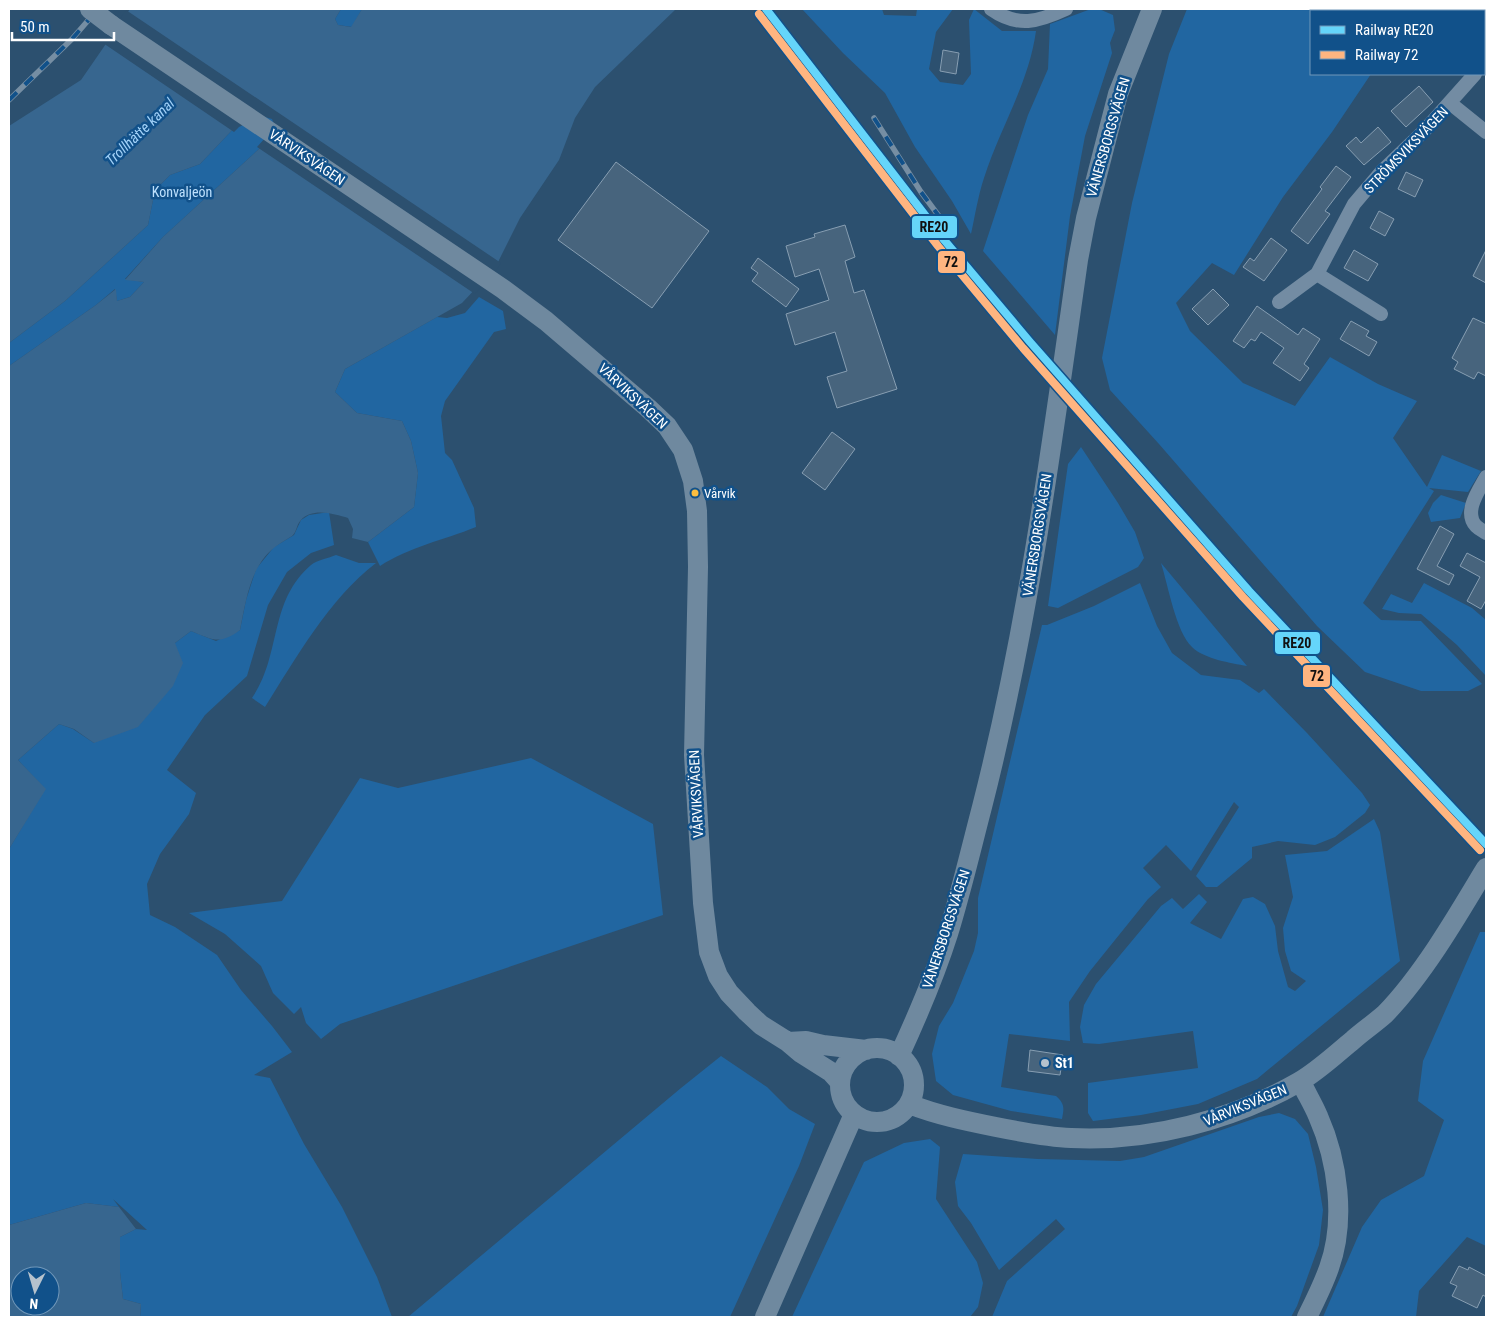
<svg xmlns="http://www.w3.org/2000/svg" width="1495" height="1326" font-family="'Roboto Condensed',sans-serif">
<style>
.green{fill:#2166a1}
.water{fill:#37668f;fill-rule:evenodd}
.pier{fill:#2c506f}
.building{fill:#47647d;stroke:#879eb2}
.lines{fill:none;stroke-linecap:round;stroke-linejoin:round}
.street{stroke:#738ca3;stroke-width:14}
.secondary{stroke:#6f899f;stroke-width:20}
.rail-casing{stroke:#768ea3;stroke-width:5.5}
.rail{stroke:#11518a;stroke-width:4;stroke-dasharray:11;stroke-linecap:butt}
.secondary-bridge{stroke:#6f899f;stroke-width:20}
.rail-1-casing{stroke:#11518a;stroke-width:11}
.rail-2-casing{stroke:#11518a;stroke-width:11}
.rail-1{stroke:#65d5fa;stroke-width:8}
.rail-2{stroke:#ffb580;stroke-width:8}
.bus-dot{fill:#fbbe40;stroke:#11518a;stroke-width:2}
.poi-dot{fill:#b5c2cd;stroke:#11518a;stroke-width:2}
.labels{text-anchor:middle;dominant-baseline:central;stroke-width:5;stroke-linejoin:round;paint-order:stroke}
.bus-label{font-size:13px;fill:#fff;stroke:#11518a;text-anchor:start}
.street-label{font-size:14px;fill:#fff;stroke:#11518a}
.park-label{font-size:14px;fill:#bde0fd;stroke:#11518a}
.poi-label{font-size:14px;font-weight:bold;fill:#fff;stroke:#11518a;text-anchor:start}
.water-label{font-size:15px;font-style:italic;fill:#a2d2f9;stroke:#11518a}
.line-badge{stroke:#11518a;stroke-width:2}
.pale-badge-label{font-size:14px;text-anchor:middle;font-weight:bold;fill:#111}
</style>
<rect width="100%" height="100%" fill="#2c506f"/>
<path class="green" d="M341 9H362L352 27 338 25 335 19Z
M802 9H882L884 15 916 16 917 9H953L936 32 929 69 940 82 963 85 971 74 969 20 974 9 1002 31H1036C1029 83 1000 128 984 178 978 196 975 216 971 234L952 201 915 147 885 93 843 53Z
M1091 9H1099L1113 15 1115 30 1110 43 1112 53 1085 136 1070 216 1055 335 983 251 1028 115 1048 69 1050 24Z
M1187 9H1486V29L1484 34V11H1311V74H1371L1332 132 1283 197 1234 275 1212 263 1176 303 1190 331 1243 383 1295 406 1330 357 1378 384 1417 401 1393 438 1427 487 1442 455 1481 471 1468 492 1429 488 1434 491 1363 603 1381 620 1421 621 1482 684 1468 691H1421L1365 672 1317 626 1159 444 1110 390 1102 358 1132 203 1169 54Z
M261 113 274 117 278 128 260 148 163 237 125 279 144 282 130 297 117 301 115 289 96 305 9 366V343L65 301 148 225 155 190 170 175 200 164 237 125Z
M479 297 503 311 506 329 494 332 445 401 441 416 445 453 452 460 474 508 476 527C444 540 409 547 380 566L368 542 414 507 418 473 411 441 402 421 357 413 335 392 345 369 437 317 447 318 465 313Z
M1081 447 1118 503 1135 532 1144 558 1138 567 1058 608 1048 606 1068 464Z
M1441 495 1466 503 1460 518 1431 522 1428 513 1433 503Z
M329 512 334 545 311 553 287 572 268 605 247 676 205 715 167 770 196 793 189 814 160 854 147 884 150 915 175 927 217 955 241 990 272 1026 292 1052 254 1075 270 1078 304 1144 342 1207 377 1277 392 1317H140L141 1304 123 1299 120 1272V1237L136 1229 147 1230 113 1199 119 1207 86 1203 9 1225V849L45 789 18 760 59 724 73 729 94 743 175 643 191 631 216 641 240 630 246 600 256 569 274 547 294 535 301 520 309 515Z
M336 555 359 563H376C329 599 296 658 265 707L252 698C282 655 268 602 311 565 317 560 329 558 336 555Z
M1161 563 1247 666C1231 663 1204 659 1192 647 1176 632 1168 585 1161 563Z
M1140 583 1157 626 1172 653 1201 675 1240 680 1259 693 1264 689 1307 733 1362 793 1370 805 1365 813 1335 837 1315 845 1278 841 1252 847V858L1217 887H1206L1196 876 1239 807 1234 802 1191 871 1166 845 1143 868 1161 887 1148 899 1090 971 1069 1002 1070 1041 1009 1034 1001 1087 1056 1096C1065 1104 1064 1108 1062 1119L1011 1111 953 1095 936 1081 932 1054 939 1026 953 1003 974 951 978 933V898L1042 625H1047L1094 606Z
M1424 583 1472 608 1486 620V676L1457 645 1421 614 1399 613 1382 609 1391 594 1412 603Z
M531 758 653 824 663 915 340 1024 321 1039 306 1023 301 1007 294 1014 273 993 261 966 225 934 189 913 282 901 360 778 398 788Z
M1374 819 1380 832 1400 961 1257 1079 1198 1104 1141 1115 1093 1121 1088 1113V1083L1198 1068 1193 1031 1099 1044 1083 1043 1080 1027 1084 1005 1096 984 1161 906 1172 898 1183 909 1199 894 1207 902 1190 923 1221 939 1243 899 1253 897 1265 904 1275 926 1278 951 1288 987 1295 991 1306 981 1291 971 1285 951 1283 928 1293 897 1285 855 1327 851Z
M1480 932H1486V1246L1467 1237 1419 1291 1416 1317H1323L1362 1227 1381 1200 1424 1176 1444 1120 1418 1101 1423 1061Z
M721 1056 767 1087 789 1109 815 1124 799 1166 730 1317H408L681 1088Z
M1279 1113 1295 1119 1308 1134 1316 1167 1323 1210 1319 1245 1297 1306 1291 1317H992L1007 1281 1065 1229 1056 1219 999 1270 971 1223 958 1206 955 1182 963 1154 1038 1159 1120 1161 1144 1157 1259 1117Z
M930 1139 940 1147 936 1199 977 1262 983 1283 978 1307 970 1317H792L864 1162 904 1143Z"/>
<path class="water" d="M130 9H341L335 19 338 25 351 27 362 9H676L595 87 575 118 559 160 520 218 495 268 462 303 345 369 335 392 357 413 402 421 411 441 418 473 414 507 368 542 352 538 353 529 348 518C335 514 312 507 301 520 296 525 297 532 292 536 286 540 280 543 275 547 250 566 246 601 240 630 220 645 213 640 191 631L175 643 183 663 173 686 138 727 94 743 74 729 59 724 18 760 46 789 9 849V366L96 305 116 289 117 301 130 297 144 282 125 280 163 237 260 148 278 127 274 117 261 113 237 125 200 164 170 175 155 190 148 225 65 301 9 343V126L81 80Z
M86 1203 119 1207 136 1229 120 1237V1272L123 1299 141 1304 140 1317H9V1225ZM20 1276H50V1306H20Z"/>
<path class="pier" d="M126 10 501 263 497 269 475 294 257 147 275 127 272 119 261 116 239 127 234 132 103 43Z"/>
<path class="building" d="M943 50 959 53 956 74 940 71Z
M1419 86 1433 102 1406 127 1391 111Z
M1378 127 1391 142 1364 165 1346 146 1356 137 1361 143Z
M616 162 709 231 652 308 558 240Z
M1336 166 1351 177 1325 211 1330 214 1308 244 1291 231 1322 189 1320 187Z
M1406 172 1423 180 1415 197 1398 189Z
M1379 211 1394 219 1385 236 1370 228Z
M845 225 855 257 845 261 854 293 864 290 897 389 837 408 827 377 847 371 835 332 795 345 786 314 829 300 819 269 795 277 786 246 815 237 814 234Z
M1271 238 1287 250 1264 281 1243 267 1250 258 1254 261Z
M1354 250 1378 264 1368 281 1344 268Z
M1486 250V283L1473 276Z
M758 258 799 289 786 307 752 281 758 273 751 268Z
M1213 289 1229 305 1208 325 1192 309Z
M1257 306 1298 335 1303 328 1320 339 1304 364 1309 368 1300 381 1273 363 1284 348 1261 332 1255 341 1251 339 1244 348 1233 341Z
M1473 318 1486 324V376L1478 372 1474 379 1454 369 1458 362 1452 358Z
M1351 321 1369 331 1366 336 1377 342 1369 356 1340 339Z
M832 432 855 449 825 490 802 473Z
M1440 526 1454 534 1437 566 1454 575 1449 585 1417 569Z
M1467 553 1486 563V600L1481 609 1467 601 1480 577 1460 566Z
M1030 1050 1063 1055 1060 1075 1028 1071Z
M1459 1266 1468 1270 1469 1267 1486 1276V1297L1483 1295 1477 1308 1452 1296 1457 1286 1450 1283Z"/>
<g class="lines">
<path class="street" d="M991 9C1018 28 1038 22 1066 9
M1484 62 1486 59
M1450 103 1486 132
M1317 274 1381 314
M1279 302 1317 274 1354 204 1382 171 1425 130 1475 74
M1486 477C1479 490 1463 512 1476 526 1479 529 1483 531 1486 533"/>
<path class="secondary" d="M111 25 503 289 546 321 648 408 667 426 683 450 693 481 697 511 698 567 694 755 703 903 709 952 718 976 729 993 747 1012 761 1025 788 1042 801 1053 831 1072 840 1082
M788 1042 806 1041 823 1045 866 1050
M840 1085a37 37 0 1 1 74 0a37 37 0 1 1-74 0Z
M899 1056C917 1017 935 975 948 934 961 892 971 849 982 807 1028 627 1052 443 1078 260L1086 218 1118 94 1152 9
M1301 1082C1306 1093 1313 1104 1318 1116 1338 1161 1346 1221 1329 1268 1323 1285 1315 1301 1307 1317
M909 1104C937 1115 966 1121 996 1127 1021 1132 1046 1137 1071 1138 1148 1142 1233 1120 1299 1082 1318 1071 1336 1054 1353 1040 1363 1031 1375 1023 1385 1014 1423 975 1458 915 1486 868
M765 1317 854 1114"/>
<defs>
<path id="rail" d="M9 100 72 39 98 9
M874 118 921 192 953 235"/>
</defs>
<use href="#rail" class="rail-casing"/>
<use href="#rail" class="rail"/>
<path class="secondary-bridge" d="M90 9 111 25"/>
<defs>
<path id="rail-1" d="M766 9 945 241 1030 342 1249 591 1486 844"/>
<path id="rail-2" d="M759 14 938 246 1023 348 1243 597 1480 850"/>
</defs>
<use href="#rail-1" class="rail-1-casing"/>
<use href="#rail-2" class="rail-2-casing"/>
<use href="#rail-1" class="rail-1"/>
<use href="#rail-2" class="rail-2"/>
</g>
<circle class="bus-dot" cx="695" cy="493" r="4.5"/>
<circle class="poi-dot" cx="1045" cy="1063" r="5"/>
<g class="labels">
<g class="bus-label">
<text x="704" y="493">Vårvik</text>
</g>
<g class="street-label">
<text transform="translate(1108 137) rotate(-74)">VÄNERSBORGSVÄGEN</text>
<text transform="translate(1406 150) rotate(-46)">STRÖMSVIKSVÄGEN</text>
<text transform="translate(307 157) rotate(34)">VÅRVIKSVÄGEN</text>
<text transform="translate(633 396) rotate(43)">VÅRVIKSVÄGEN</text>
<text transform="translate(1037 535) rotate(-81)">VÄNERSBORGSVÄGEN</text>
<text transform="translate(696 794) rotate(-93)">VÅRVIKSVÄGEN</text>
<text transform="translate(946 929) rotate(-72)">VÄNERSBORGSVÄGEN</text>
<text transform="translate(1245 1105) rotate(-22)">VÅRVIKSVÄGEN</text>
</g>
<g class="park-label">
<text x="182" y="192">Konvaljeön</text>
</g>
<g class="poi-label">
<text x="1055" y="1063">St1</text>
</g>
<g class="water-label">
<text transform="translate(140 132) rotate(-44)">Trollhätte kanal</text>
</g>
</g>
<g class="line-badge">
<rect x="911" y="215" width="47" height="24" rx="5" fill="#65d5fa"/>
<rect x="937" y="250" width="29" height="24" rx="5" fill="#ffb580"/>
<rect x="1274" y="631" width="47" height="24" rx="5" fill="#65d5fa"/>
<rect x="1302" y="664" width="29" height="24" rx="5" fill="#ffb580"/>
</g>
<g class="pale-badge-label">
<text x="934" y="232">RE20</text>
<text x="951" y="267">72</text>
<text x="1297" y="648">RE20</text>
<text x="1317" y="681">72</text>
</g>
<rect width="1495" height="1326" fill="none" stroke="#ffffff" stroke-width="20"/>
<rect x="1310" y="10" width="175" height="65" fill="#11518a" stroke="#7097b9"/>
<rect x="1320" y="26" width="25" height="8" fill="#65d5fa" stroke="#7097b9"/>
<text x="1355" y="35" font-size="15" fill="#ffffff">Railway RE20</text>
<rect x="1320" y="51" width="25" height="8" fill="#ffb580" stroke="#7097b9"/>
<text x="1355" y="60" font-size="15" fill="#ffffff">Railway 72</text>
<g transform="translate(35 1291) rotate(185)"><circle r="24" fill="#11518a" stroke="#7097b9"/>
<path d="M0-4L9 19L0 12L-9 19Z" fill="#b5c2cd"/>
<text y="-8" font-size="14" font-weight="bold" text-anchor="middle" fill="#ffffff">N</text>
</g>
<path d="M12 32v8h102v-8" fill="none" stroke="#ffffff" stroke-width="2.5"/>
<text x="20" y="32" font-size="15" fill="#ffffff" stroke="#11518a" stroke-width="4" paint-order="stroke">50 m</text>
</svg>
